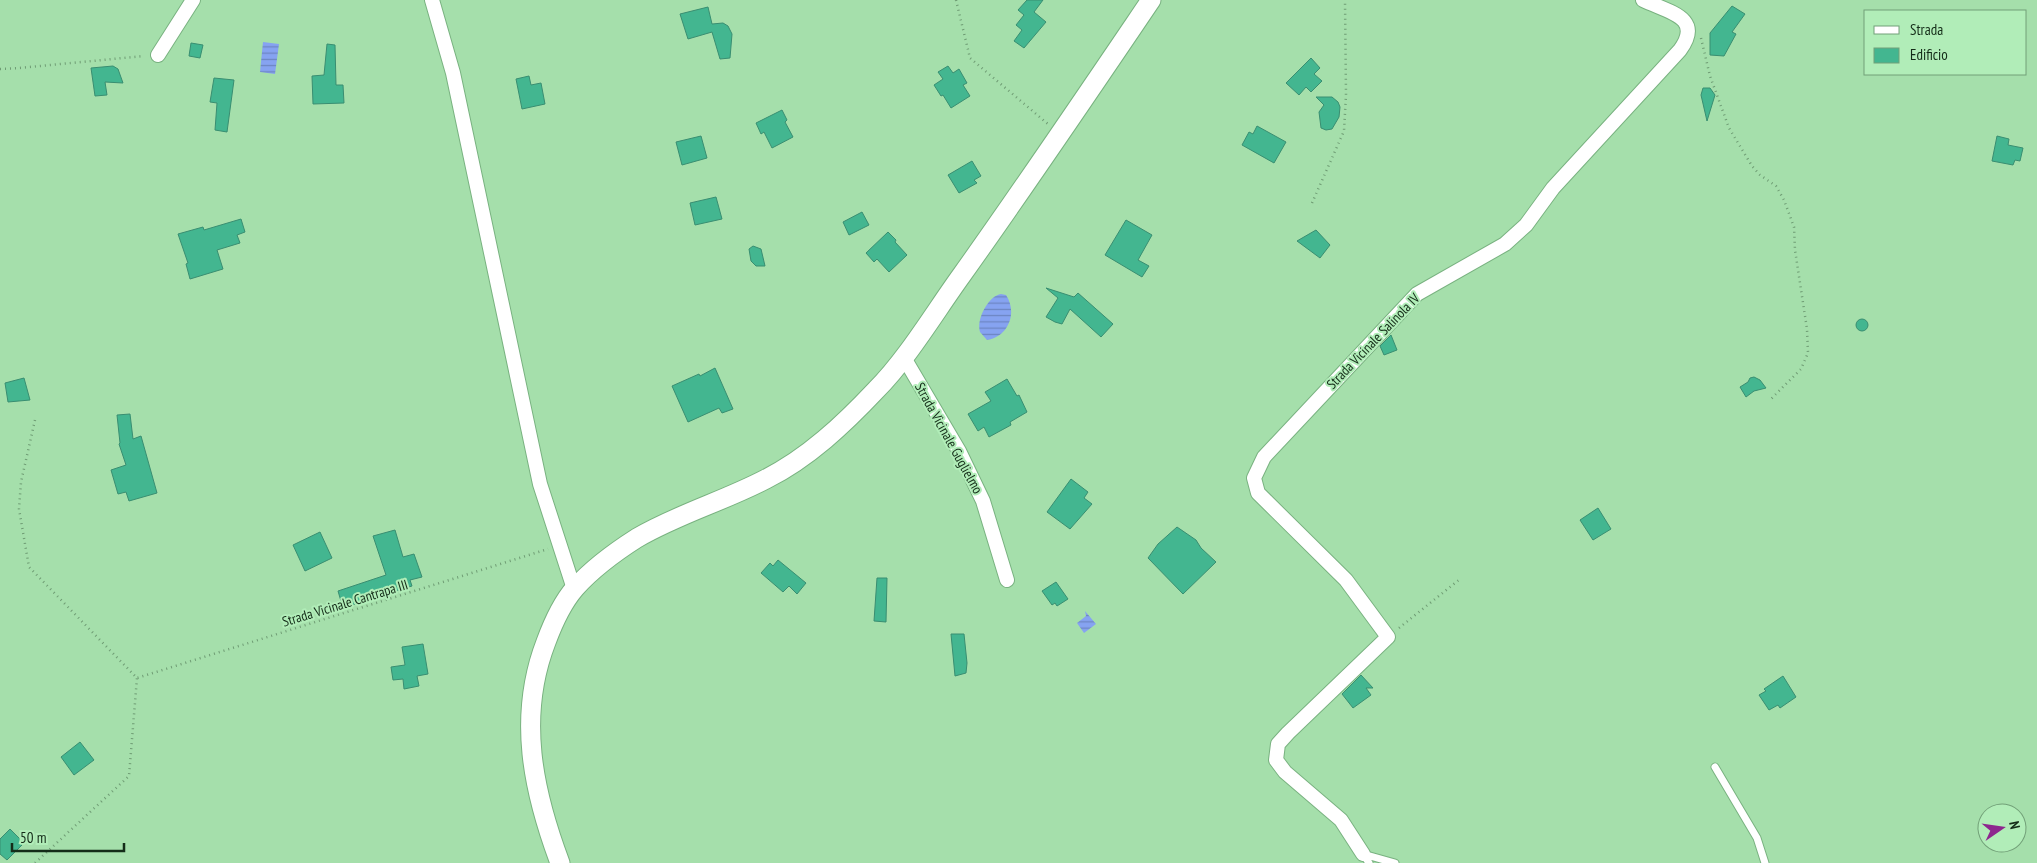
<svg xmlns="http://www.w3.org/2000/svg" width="2037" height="863" font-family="'PT Sans Narrow',sans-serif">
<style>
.water{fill:url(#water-rules)}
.building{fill:#43b690;stroke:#398e71}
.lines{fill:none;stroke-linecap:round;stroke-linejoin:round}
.lane-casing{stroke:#79b280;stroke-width:9}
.street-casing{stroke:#79b280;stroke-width:16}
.secondary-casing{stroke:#79b280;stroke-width:21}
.path{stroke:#6f9c74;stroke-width:2.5;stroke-dasharray:1 4;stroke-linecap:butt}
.lane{stroke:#fff;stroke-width:7}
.street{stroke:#fff;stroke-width:14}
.secondary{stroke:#fff;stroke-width:19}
.labels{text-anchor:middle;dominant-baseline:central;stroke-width:4;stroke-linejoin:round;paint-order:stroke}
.street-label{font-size:14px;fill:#142c18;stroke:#b1edb8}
</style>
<defs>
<pattern id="water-rules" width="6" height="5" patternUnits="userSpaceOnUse" patternTransform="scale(1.25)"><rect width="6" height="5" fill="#86a3f1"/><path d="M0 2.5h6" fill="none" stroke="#6c85c2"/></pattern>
</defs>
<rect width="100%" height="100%" fill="#a5dfab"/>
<path class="water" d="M263 42 279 44 275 74 260 72Z
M1001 294 1006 295C1018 313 1008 337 987 340L980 332C976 320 988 296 1001 294Z
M1085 611 1096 624 1084 633 1077 623 1086 616Z"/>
<path class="building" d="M1027 0H1043L1034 12 1046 22 1024 48 1014 41 1022 30 1016 25 1024 15 1018 10Z
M1732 6 1745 14 1732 32 1736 34 1724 56 1710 55V33Z
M708 7 712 24 723 23 728 26 732 34 730 58 720 59 712 32 688 39 680 14Z
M191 43 203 45 200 58 189 56Z
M327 44 335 45 336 85H343L344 103 313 104 312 76 324 75Z
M1311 58 1320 68 1314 74 1322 81 1311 92 1306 87 1299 95 1286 83Z
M113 66 118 69 123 83 105 82 107 95 95 96 91 68Z
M948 66 953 73 959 69 967 83 963 85 970 96 951 108 943 95 941 96 934 85 943 79 938 72Z
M529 76 531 85 541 83 545 104 522 109 516 79Z
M214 78 234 80 227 132 215 130 217 103 210 102Z
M1703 88H1710L1715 95 1707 121 1701 95Z
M1316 97H1332L1338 102 1340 107 1339 117 1332 129 1326 130 1321 128 1319 112 1324 105Z
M782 110 787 120 785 122 793 137 772 148 764 132 761 134 756 123Z
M1257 126 1286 142 1274 163 1242 145 1249 132 1253 134Z
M701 136 707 158 682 165 676 142Z
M1997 136 2009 139 2008 145 2023 148 2020 161 2015 160 2013 165 1992 161Z
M972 161 981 176 974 180 977 183 959 193 948 175Z
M716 197 722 219 695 225 690 203Z
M862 212 869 225 849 235 843 222Z
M241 219 245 232 237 235 240 243 217 250 223 269 190 279 186 264 188 263 178 234 203 227 204 230Z
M1126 220 1152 235 1138 260 1149 266 1142 277 1105 255Z
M1316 230 1330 245 1320 258 1297 241Z
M888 232 896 240 895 242 907 255 889 272 877 259 874 262 866 253Z
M753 246 761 249 765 266H756L751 261 749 249Z
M1046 288 1074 297 1078 293 1113 324 1101 337 1070 309 1062 324 1055 322 1046 317 1058 298Z
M1856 325a6 6 0 1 1 12 0a6 6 0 1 1-12 0Z
M1391 335 1397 350 1384 355 1380 346Z
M715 368 733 409 722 413 719 408 688 422 672 386 699 374 700 376Z
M1754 377 1760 380 1766 388 1754 391 1746 397 1740 387 1748 382 1750 378Z
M24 378 30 400 8 402 5 383Z
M1007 379 1017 396 1019 395 1027 412 1010 422 1011 425 989 437 984 427 978 431 968 414 991 401 985 392Z
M130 414 133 439 141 436 157 493 129 501 126 492 118 494 111 470 126 465 119 444 120 443 117 415Z
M1071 479 1088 492 1084 498 1092 504 1070 529 1047 512Z
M1598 508 1611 529 1593 540 1580 520Z
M1177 527 1196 540 1201 548 1216 562 1183 594 1148 558 1158 544Z
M395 530 403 557 414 554 422 577 410 580 412 586 343 608 338 591 386 575 373 536Z
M320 532 332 558 305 571 293 545Z
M778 560 806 583 797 594 789 586 783 592 761 573 770 563 773 566Z
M877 578H887L886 622 874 621Z
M1056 582 1068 599 1057 606 1055 603 1052 605 1042 591Z
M951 634H964L967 663 966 673 955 676Z
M423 644 428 674 417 676 419 686 404 689 403 679 393 680 391 667 405 665 402 647Z
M1361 675 1373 688H1366L1371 695 1353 708 1342 694Z
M1783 676 1796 697 1780 708 1778 705 1769 710 1759 695 1766 691 1764 689Z
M80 742 94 760 74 775 61 757Z
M10 829 24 843 7 860 0 854V839Z"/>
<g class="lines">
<defs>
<path id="lane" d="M1715 767 1757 838 1765 863
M1369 863 1363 854 1395 863"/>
<path id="street" d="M432 0 453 73 540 484 574 589
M158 55 193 0
M903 356 959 451 983 501 1007 580
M1363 854 1341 820 1285 772 1276 760 1278 744 1288 733 1388 637 1346 580 1258 493 1254 478 1264 457 1417 294 1505 244 1526 225 1553 188 1680 50C1704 17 1668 12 1643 0"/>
<path id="secondary" d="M560 863C533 791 517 717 546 642 553 623 562 603 575 588 593 568 615 552 637 538 678 514 724 501 766 479 808 458 844 424 876 390 907 359 935 312 961 276 1026 185 1088 93 1151 0"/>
</defs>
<use href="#lane" class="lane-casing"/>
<use href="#street" class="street-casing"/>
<use href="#secondary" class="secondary-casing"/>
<path class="path" d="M956 0 970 58 1048 124
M1701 38 1710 76 1729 128 1752 166 1760 175 1776 186 1784 200 1794 227 1795 250 1807 329 1808 353 1801 369 1770 400
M0 69 19 68 144 56
M1312 203 1344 131 1346 95 1345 0
M35 420 21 482 19 509 29 567 137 678 548 549
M1399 628 1460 579
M35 863 129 776 137 678"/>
<use href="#lane" class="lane"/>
<use href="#street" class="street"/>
<use href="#secondary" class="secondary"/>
</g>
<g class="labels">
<g class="street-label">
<text transform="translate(1373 341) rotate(-46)">Strada Vicinale Salinola IV</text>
<text transform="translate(949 438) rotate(61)">Strada Vicinale Guglielmo</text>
<text transform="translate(345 603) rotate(-17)">Strada Vicinale Cantrapa III</text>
</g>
</g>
<rect x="1864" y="10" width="162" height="65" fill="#b1edb8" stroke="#72a078"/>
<rect x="1874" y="26" width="25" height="8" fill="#ffffff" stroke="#72a078"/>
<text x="1910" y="35" font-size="15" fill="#142c18">Strada</text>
<rect x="1874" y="48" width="25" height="15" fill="#43b690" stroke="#72a078"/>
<text x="1910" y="60" font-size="15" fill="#142c18">Edificio</text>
<g transform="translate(2002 828) rotate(77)"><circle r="24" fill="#b1edb8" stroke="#72a078"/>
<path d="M0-4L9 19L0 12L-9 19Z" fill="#8d278e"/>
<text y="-8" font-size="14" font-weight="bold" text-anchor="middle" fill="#142c18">N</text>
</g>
<path d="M12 843v8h112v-8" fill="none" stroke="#142c18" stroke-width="2.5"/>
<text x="20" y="843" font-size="15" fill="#142c18" stroke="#b1edb8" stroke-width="4" paint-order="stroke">50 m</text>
</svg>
